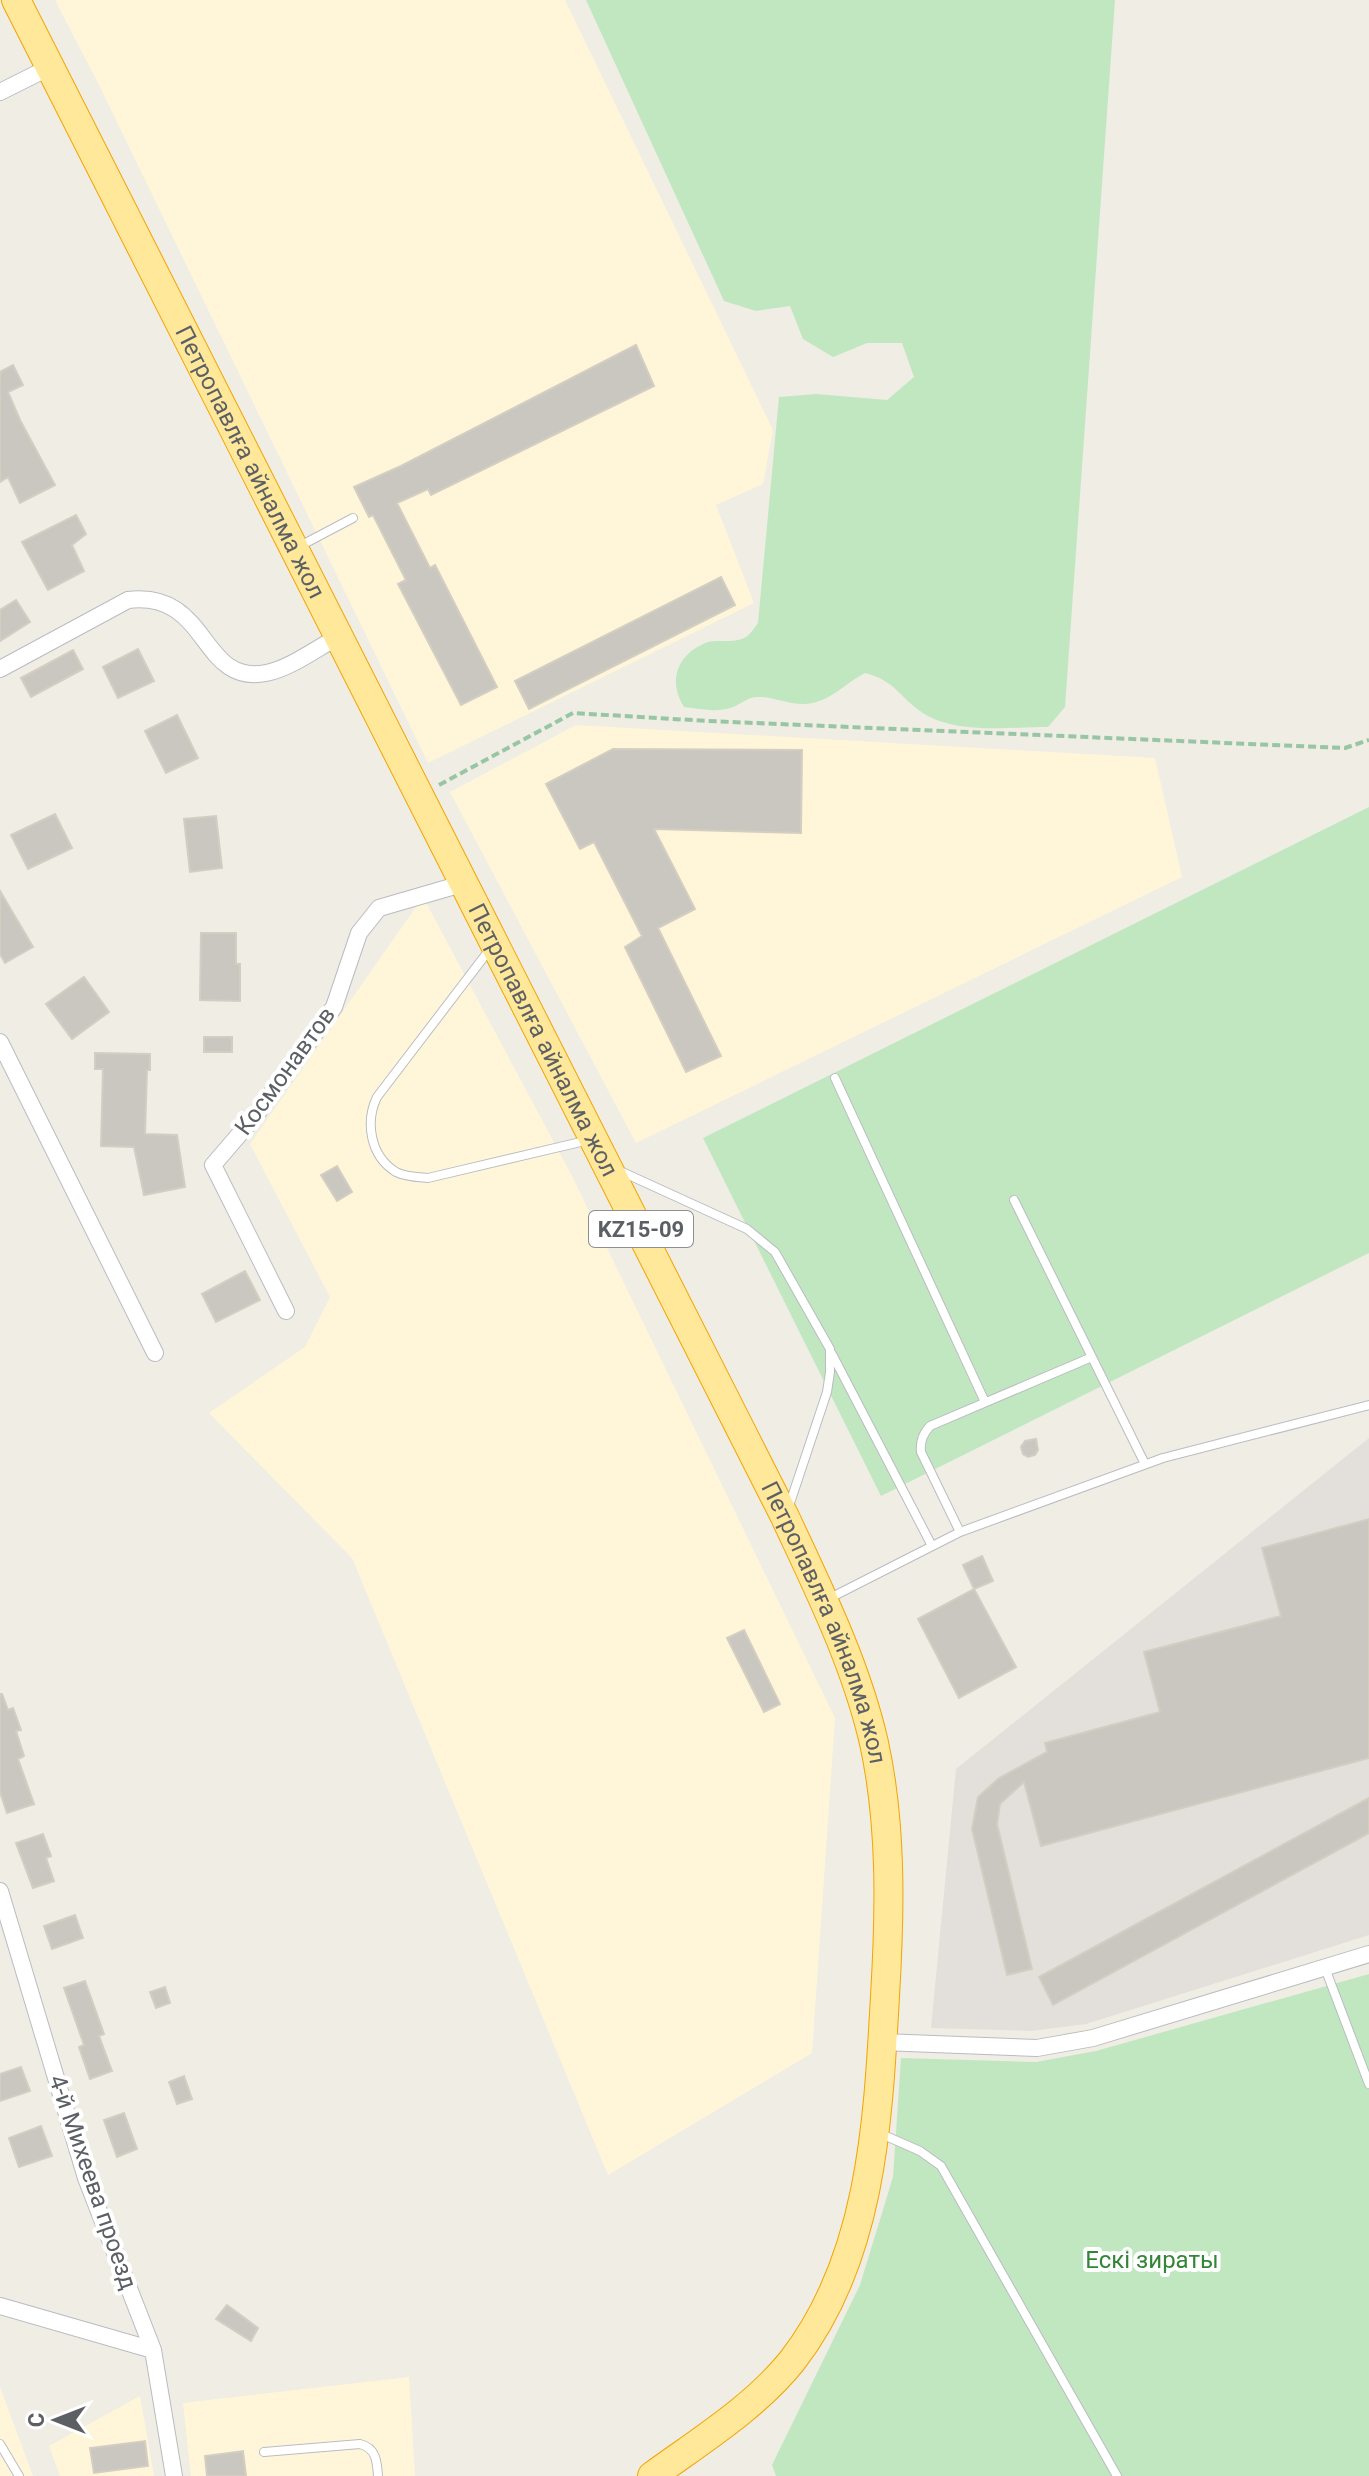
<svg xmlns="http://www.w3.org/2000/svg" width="1369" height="2476" font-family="Roboto,sans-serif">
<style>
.commercial{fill:#fff6da}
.industrial{fill:#e3e0dc}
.green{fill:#c1e7c0}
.building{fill:#cac7c1;stroke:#d4cec2;stroke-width:2}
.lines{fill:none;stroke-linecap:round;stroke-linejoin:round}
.service-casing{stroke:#b9bcc1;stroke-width:10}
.minor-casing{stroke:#b9bcc1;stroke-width:18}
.trunk-casing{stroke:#f3a400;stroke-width:30}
.path{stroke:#98c6a4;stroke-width:4;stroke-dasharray:8 4;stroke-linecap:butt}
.service{stroke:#fff;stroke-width:8}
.minor{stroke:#fff;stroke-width:16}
.trunk{stroke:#ffe89a;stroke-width:28}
.labels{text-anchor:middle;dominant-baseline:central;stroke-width:8;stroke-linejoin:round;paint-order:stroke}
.shield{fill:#fff;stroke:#8d9093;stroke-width:2}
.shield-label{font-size:22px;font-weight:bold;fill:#5c6065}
.street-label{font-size:24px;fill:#5c6065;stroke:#fff}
.park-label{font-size:24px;fill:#328635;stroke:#fff}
</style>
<rect width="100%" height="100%" fill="#efede4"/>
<path class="commercial" d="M55 0H565L773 430 763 484 716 505 754 603 428 763 98 83Z
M576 725 1155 758 1182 877 636 1143 450 792Z
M423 897 574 1180 835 1718 812 2053 608 2175 352 1558 209 1413 305 1347 330 1297 250 1144Z
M409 2377 415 2476H191L183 2403Z
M0 2387 33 2476H0Z
M140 2396 154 2476H60L49 2446Z"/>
<path class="industrial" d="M1369 1438V1935L1086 2024 1031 2031 931 2028 956 1769Z"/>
<path class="green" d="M586 0H1115L1065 707 1048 727C1009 727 953 735 920 711 898 695 895 681 865 673 845 683 829 703 805 704 788 705 773 696 756 697 747 698 741 704 733 707 717 713 701 709 684 707 667 680 678 653 708 642 720 639 734 644 746 637 750 635 755 627 758 623L779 397 816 394 887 400 914 377 902 343H867L833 357 803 339 790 306 756 311 724 301Z
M1369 807V1253L881 1496 703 1138Z
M1369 1974V2476H776L772 2465 860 2285 893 2177 901 2058 1036 2062 1096 2051Z"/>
<path class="building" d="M636 345 654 386 431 495 428 489 397 503 430 568 435 565 497 687 461 705 398 584 406 580 373 515 369 517 354 487 401 466Z
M13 365 23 385 8 392 20 420 55 485 20 503 8 477 0 482V372Z
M76 515 86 534 72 545 84 571 48 590 22 542Z
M721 577 735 605 529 709 515 681Z
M16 600 30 622 0 641V610Z
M138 649 154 681 118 698 103 667Z
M73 650 83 669 31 697 21 678Z
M177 715 198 758 166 773 145 731Z
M613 749 802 750 801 833 654 829 695 909 658 928 721 1056 686 1072 625 947 642 936 594 842 580 849 546 784Z
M55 814 72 848 28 869 11 835Z
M216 816 222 868 190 872 184 819Z
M0 891 33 947 5 963 0 954Z
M201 933H236V964H240V1001L200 1000Z
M84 977 109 1012 72 1039 46 1004Z
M204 1037H232V1052H204Z
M95 1053 150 1054V1070H147L145 1134 177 1135 185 1187 144 1195 134 1147 101 1146 103 1069H95Z
M337 1166 352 1192 337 1201 321 1175Z
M245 1271 260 1300 216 1322 202 1294Z
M1036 1439 1038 1450 1035 1455 1028 1457 1023 1454 1021 1447 1025 1441Z
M1369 1519V1758L1041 1846 1024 1782 1000 1804 997 1824 1032 1969 1007 1975 972 1829 978 1797 999 1778 1047 1752 1045 1743 1160 1712 1144 1652 1281 1616 1262 1548Z
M982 1556 993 1581 974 1589 963 1565Z
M974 1589 1016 1667 959 1698 918 1619Z
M744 1630 780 1704 764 1712 727 1638Z
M0 1694H2L8 1710 13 1708 21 1730 16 1731 24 1756 18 1759 34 1804 7 1813 0 1792Z
M1369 1798V1833L1053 2005 1039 1977Z
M43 1834 51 1856 46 1858 54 1881 33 1888 16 1843Z
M75 1915 83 1938 52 1949 44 1926Z
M85 1981 104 2034 99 2036 112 2071 90 2079 79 2047 84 2045 64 1988Z
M165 1987 170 2003 156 2008 150 1992Z
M21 2067 30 2091 0 2101V2074Z
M184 2076 192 2099 177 2104 169 2082Z
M124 2113 137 2149 117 2157 104 2120Z
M41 2126 52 2156 19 2167 9 2138Z
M227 2305 258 2328 251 2341 216 2319Z
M145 2441 148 2466 94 2473 90 2448Z
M243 2451 246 2476H207L205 2456Z"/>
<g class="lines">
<defs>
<path id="service" d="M298 547 353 518
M490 949 377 1097C365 1122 370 1156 396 1172 406 1177 417 1177 428 1178L589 1140
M835 1078 985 1402
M620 1171 747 1229 775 1252 830 1349V1372L827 1392 788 1509
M1014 1200 1145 1464
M832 1354 932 1546
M960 1532 921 1452C920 1441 923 1434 930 1426L1092 1357
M828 1599 960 1532 1163 1458 1369 1405
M1325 1968 1369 2084
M879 2133 920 2151 941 2166 1117 2476
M0 2444 19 2476
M264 2452 360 2444C376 2448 377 2461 378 2476"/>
<path id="minor" d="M0 92 50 67
M0 669 128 600C210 590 199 686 266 673 289 669 317 648 338 637
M0 1042 155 1353
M286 1311 213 1165 256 1115 334 1007 359 933 379 908 465 883
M0 1891 86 2178 153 2350 174 2476
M882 2042 1037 2048 1093 2038 1369 1954
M0 2306 153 2350"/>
<g id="trunk">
<path id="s1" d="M16 0 785 1517C819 1590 856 1664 874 1743 892 1825 890 1913 885 1996 878 2121 872 2258 792 2361 754 2408 700 2441 652 2476"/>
</g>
</defs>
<use href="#service" class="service-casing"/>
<use href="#minor" class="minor-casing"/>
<use href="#trunk" class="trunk-casing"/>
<path class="path" d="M439 785 573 713 708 721 1345 748 1369 740"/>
<use href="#service" class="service"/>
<use href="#minor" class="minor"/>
<use href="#trunk" class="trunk"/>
</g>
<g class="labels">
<rect class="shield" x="589" y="1211" width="104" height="36" rx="6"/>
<g class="shield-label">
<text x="641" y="1229">KZ15-09</text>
</g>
<g class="street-label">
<text stroke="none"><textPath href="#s1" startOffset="518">Петропавлға айналма жол</textPath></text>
<text stroke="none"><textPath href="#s1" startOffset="1166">Петропавлға айналма жол</textPath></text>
<text transform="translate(285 1071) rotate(-54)">Космонавтов</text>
<text stroke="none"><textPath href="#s1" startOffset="1814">Петропавлға айналма жол</textPath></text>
<text transform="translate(93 2182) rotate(71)">4-й Михеева проезд</text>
</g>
<g class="park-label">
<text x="1152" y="2260">Ескі зираты</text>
</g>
</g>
<g transform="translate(56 2420) rotate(270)" stroke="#ffffff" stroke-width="6" paint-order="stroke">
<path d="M0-6L14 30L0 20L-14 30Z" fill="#5c6065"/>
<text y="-12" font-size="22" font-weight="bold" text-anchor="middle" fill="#5c6065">С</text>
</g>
</svg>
